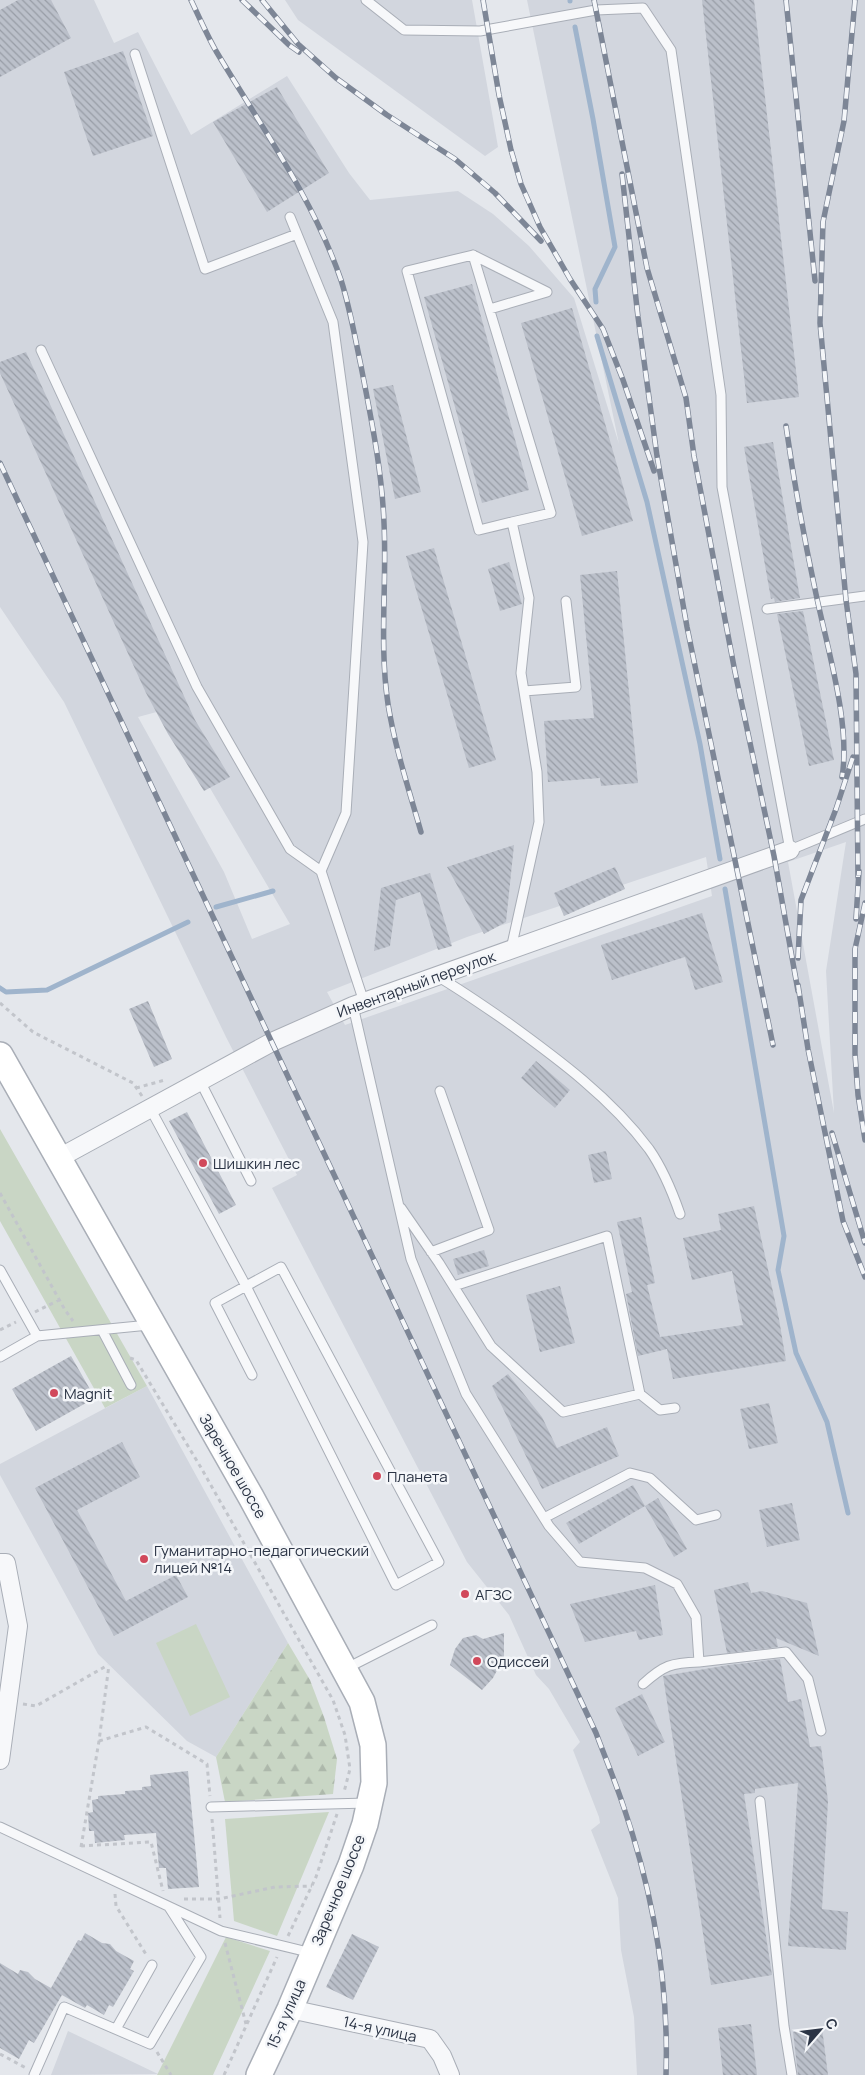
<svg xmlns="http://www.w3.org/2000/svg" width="865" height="2075" font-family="Manrope,sans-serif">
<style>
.built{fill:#d2d6de;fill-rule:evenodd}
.green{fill:#c9d6c5}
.forest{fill:url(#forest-firs)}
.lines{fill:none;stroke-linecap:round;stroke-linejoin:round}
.stream{stroke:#9fb4cc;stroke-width:5}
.building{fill:url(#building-back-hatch)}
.lane-casing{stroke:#a9aeb7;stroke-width:11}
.street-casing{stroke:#a9aeb7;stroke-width:20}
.secondary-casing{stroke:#a9aeb7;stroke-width:28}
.path{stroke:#c2c5cb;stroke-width:3;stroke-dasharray:4 4;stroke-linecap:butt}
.lane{stroke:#f7f8fa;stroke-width:9}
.street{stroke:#f7f8fa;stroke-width:18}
.secondary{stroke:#fff;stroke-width:25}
.rail-casing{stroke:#7d8696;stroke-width:5.5}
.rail{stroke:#f4f6f9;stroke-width:4;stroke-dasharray:11;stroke-linecap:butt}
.poi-dot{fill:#d1495b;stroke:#f4f6f9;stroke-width:2}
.labels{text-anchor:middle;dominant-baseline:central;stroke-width:5;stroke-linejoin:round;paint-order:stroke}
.street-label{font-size:15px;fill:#2b3445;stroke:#f4f6f9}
.poi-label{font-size:15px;fill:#2b3445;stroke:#f4f6f9;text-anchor:start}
</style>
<defs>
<pattern id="forest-firs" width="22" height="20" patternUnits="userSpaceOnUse" patternTransform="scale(1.25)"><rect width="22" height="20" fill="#c9d6c5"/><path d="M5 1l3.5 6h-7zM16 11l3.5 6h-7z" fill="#adb8ab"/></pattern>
<pattern id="building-back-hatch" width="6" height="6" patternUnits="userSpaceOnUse" patternTransform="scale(1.25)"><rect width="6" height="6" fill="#bbc0ca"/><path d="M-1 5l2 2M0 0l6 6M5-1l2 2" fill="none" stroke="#989da6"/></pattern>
</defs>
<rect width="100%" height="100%" fill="#e4e7ec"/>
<path class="built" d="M0 0H94L114 43 138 32 191 135 287 76 349 173 370 200 458 191 493 214 529 246 574 298 619 444 527 0H865V2075H637L634 2017 621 1950 618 1898 591 1830 600 1823 599 1817 573 1750 580 1742 549 1689 536 1675 509 1615 467 1562 272 1188 297 1175 226 1037 64 702 0 607ZM164 710 290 924 252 939 224 872 138 717ZM846 842 826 971 834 1113 788 862ZM706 857 712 896 345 1025 327 992 467 937Z
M285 0H472L498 147 485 156 298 20Z
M147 1386 288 1643 216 1757 187 1741 98 1654 0 1475V1464Z
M68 2031 158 2074 51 2075Z"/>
<path class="green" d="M0 1129 147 1386 105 1408 0 1221Z
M196 1624 230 1697 190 1716 156 1643Z
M329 1812 277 1936 234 1921 225 1819Z
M226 1937 270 1951 213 2075H157Z"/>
<path class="forest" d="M288 1643 310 1680 324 1717 337 1759 333 1794 225 1802 216 1757Z"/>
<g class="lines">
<path class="stream" d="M570 0V1
M575 27 593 119 615 247 595 289 596 302
M597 336 647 502 700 744 720 859
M725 889 784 1236 778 1270 796 1353 827 1422 848 1513
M216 907 273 891
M0 988 6 992 47 990 188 922"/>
</g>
<path class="building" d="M18 0H51L71 38 0 77V10Z
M702 0H754L799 397 747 403Z
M123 51 153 136 93 156 64 72Z
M277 87 329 173 267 212 213 122Z
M472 284 529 490 482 503 424 297Z
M572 308 633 521 582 536 521 323Z
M26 352 195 720 230 777 204 791 168 734 146 693 0 373V362Z
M393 385 421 492 395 499 373 389Z
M773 442 800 598 775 602 774 598 771 599 744 447Z
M434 548 496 760 469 768 406 556Z
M509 562 522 604 500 611 488 569Z
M617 571 638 783 601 786 600 778 548 782 544 721 594 718 580 575Z
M803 611 834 760 809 766 777 614Z
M514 845 506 922 484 934 447 867Z
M615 867 625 889 564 916 554 893Z
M430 873 452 946 438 950 420 892 396 900 390 946 374 951 381 888Z
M702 913 723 982 695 990 685 957 612 980 601 945Z
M148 1001 172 1059 154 1067 129 1009Z
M536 1061 570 1090 555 1108 521 1078Z
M187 1112 236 1205 219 1214 169 1121Z
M606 1151 612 1179 594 1183 588 1155Z
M754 1206 779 1319 786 1361 673 1379 667 1349 638 1356 626 1294 632 1292 617 1222 641 1217 655 1283 647 1285 660 1337 743 1325 732 1271 692 1280 683 1238 721 1230 718 1214Z
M484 1250 489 1266 458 1275 453 1259Z
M560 1286 575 1343 540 1352 526 1295Z
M71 1356 95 1398 36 1431 12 1389Z
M508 1374 542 1417 557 1448 607 1427 619 1456 542 1489 492 1386Z
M769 1403 778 1443 749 1449 740 1409Z
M122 1442 140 1477 77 1510 126 1601 176 1575 188 1597 114 1636 35 1488Z
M633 1485 645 1506 579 1544 566 1523Z
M658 1498 687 1549 674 1557 645 1506Z
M792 1503 800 1540 767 1547 759 1510Z
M748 1582 751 1593 762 1591 807 1603 819 1656 776 1638 778 1647 727 1653 714 1590Z
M655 1585 663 1635 639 1640 636 1631 585 1642 570 1604Z
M504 1633V1657L493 1678 482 1690 450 1665 455 1649 463 1638 476 1635 483 1639Z
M780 1659 788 1702 801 1699 810 1747 821 1746 828 1801 822 1909 848 1912 846 1950 788 1946 798 1783 755 1789V1793L744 1794 772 1975 711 1985 663 1676 729 1665Z
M642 1694 665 1742 638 1756 615 1708Z
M188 1771 199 1887 168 1889 166 1868H159L156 1833 124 1835 125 1840 95 1843 94 1831H89L88 1813 93 1812 92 1800 98 1799V1796L125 1794V1791L142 1790V1787L151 1786 150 1775Z
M85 1933 102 1943 110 1944 116 1951 134 1961 130 1969 134 1971 113 2007 109 2005 104 2015 87 2005 85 2008 62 1995 34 2043 29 2040 19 2059 0 2048V1963L18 1974 20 1970 28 1972 35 1979 51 1988 78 1940 81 1941Z
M352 1934 379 1947 353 2000 326 1987Z
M751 2024 757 2075H723L718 2028Z
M822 2028 828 2075H798L793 2032Z"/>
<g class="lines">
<defs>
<path id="lane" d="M366 0 404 30 480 31 596 10 643 8 671 50 721 395 722 487 790 850 865 819
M135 54 205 269 297 234
M290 217 333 322 363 542 346 813 321 871 364 1002
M473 255 547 292 490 309
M41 350 197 687 290 849 321 871
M767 609 865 596
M524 691 576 687 566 601
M511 949 539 822 537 772 521 673 529 598 512 522 551 513 473 255 407 271 479 530 512 522
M437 976C461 990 484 1006 507 1022 558 1059 611 1098 649 1149 663 1169 672 1191 680 1214
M353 1006 411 1259 466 1394 549 1526 580 1562 645 1568 677 1584 696 1617 699 1662 786 1652 808 1679 821 1731
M200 1081 251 1181
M150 1108 246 1286 396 1585 439 1562 281 1267 215 1303 252 1375
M401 1208 439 1263 491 1346 563 1412 640 1394 660 1410 675 1408
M431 1252 489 1230 440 1091
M0 1270 37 1336 0 1357
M454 1286 607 1236 640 1394
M102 1330 131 1385
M37 1336 149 1325
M544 1518 630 1473 650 1478 696 1520 716 1515
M345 1669 432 1625
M643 1684C664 1665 671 1663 699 1662
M760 1801 784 2026 792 2075
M211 1807 367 1803
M0 1827 221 1931 312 1953
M116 2029 152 1965
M34 2075 64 2007 150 2044 201 1957 169 1907"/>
<path id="street" d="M59 1158 272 1042 353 1006 790 850
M0 1563H6L18 1626 0 1760
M290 2009 430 2039 442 2056 450 2075"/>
<path id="secondary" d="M0 1055 251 1497 362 1702 373 1745 374 1783 365 1824 351 1865 290 2009 259 2075"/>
</defs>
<use href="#lane" class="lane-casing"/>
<use href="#street" class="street-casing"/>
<use href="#secondary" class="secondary-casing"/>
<path class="path" d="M0 1003 33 1032 133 1083 142 1096
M136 1088 165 1080
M0 1193 65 1310 73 1321
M35 1312 59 1300
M0 1330 16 1322
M130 1358 136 1360 200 1466 333 1700 345 1735 350 1769 344 1792
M23 1704 36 1706 108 1665
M99 1741 146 1727 207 1764 210 1796
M212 1819 220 1918
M81 1846 151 1842 163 1891
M81 1847 99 1741 109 1665
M115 1894 116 1906 147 1956
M184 1899H219L275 1887 312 1886
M288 1936 316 1877 337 1814
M225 1943 246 2024
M157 2052 171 2075
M0 2054 26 2068
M224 2075 277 1957"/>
<use href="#lane" class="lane"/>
<use href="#street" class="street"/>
<use href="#secondary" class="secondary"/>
<defs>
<path id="rail" d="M191 0C199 17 207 35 216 51 260 125 313 198 341 280 350 308 355 338 361 366 371 418 382 470 384 523 387 584 379 644 388 704 395 748 409 790 421 832
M242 0 289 45 299 52
M262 0 298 44 336 78 387 115 455 159 495 193 541 241
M483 0 499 95 511 150 521 184 540 227 570 279 603 329 623 380 654 471
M594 0 647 268 686 398 694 456 735 672 774 856 798 991
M786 0 815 281
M855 0 844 121 823 222 820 323 846 600 856 674 858 877
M622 174 638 317 657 456 687 627 773 1045
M786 426C794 482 804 538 816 594 827 647 851 725 842 777
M0 463 596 1733C605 1757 615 1781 623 1805 653 1892 669 1983 666 2075
M865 903 855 949V1054L858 1095 865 1140
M856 919 859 871
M798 958 801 900 836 809 853 757
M798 985 808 1049 843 1221 865 1277
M832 1133 865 1243"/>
</defs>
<use href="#rail" class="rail-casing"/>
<use href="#rail" class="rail"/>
</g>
<g class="poi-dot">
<circle cx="203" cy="1163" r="5"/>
<circle cx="54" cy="1393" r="5"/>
<circle cx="377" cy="1476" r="5"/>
<circle cx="144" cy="1559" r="5"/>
<circle cx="465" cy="1594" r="5"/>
<circle cx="477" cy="1661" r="5"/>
</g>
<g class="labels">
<g class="street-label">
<text transform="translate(416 984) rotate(-20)">Инвентарный переулок</text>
<text transform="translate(233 1466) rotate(60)">Заречное шоссе</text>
<text transform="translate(338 1890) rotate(-68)">Заречное шоссе</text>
<text transform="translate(286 2014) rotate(-66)">15-я улица</text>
<text transform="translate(380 2029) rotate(12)">14-я улица</text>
</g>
<g class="poi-label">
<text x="213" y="1163">Шишкин лес</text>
<text x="64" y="1393">Magnit</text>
<text x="387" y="1476">Планета</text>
<text x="154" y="1550">Гуманитарно-педагогический<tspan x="154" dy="17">лицей №14</tspan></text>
<text x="475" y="1594">АГЗС</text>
<text x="487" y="1661">Одиссей</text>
</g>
</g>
<g transform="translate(820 2030) rotate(62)" stroke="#f4f6f9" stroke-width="4" paint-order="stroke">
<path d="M0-4L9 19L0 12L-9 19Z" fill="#2b3445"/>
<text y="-8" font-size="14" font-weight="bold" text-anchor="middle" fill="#2b3445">С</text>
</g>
</svg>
